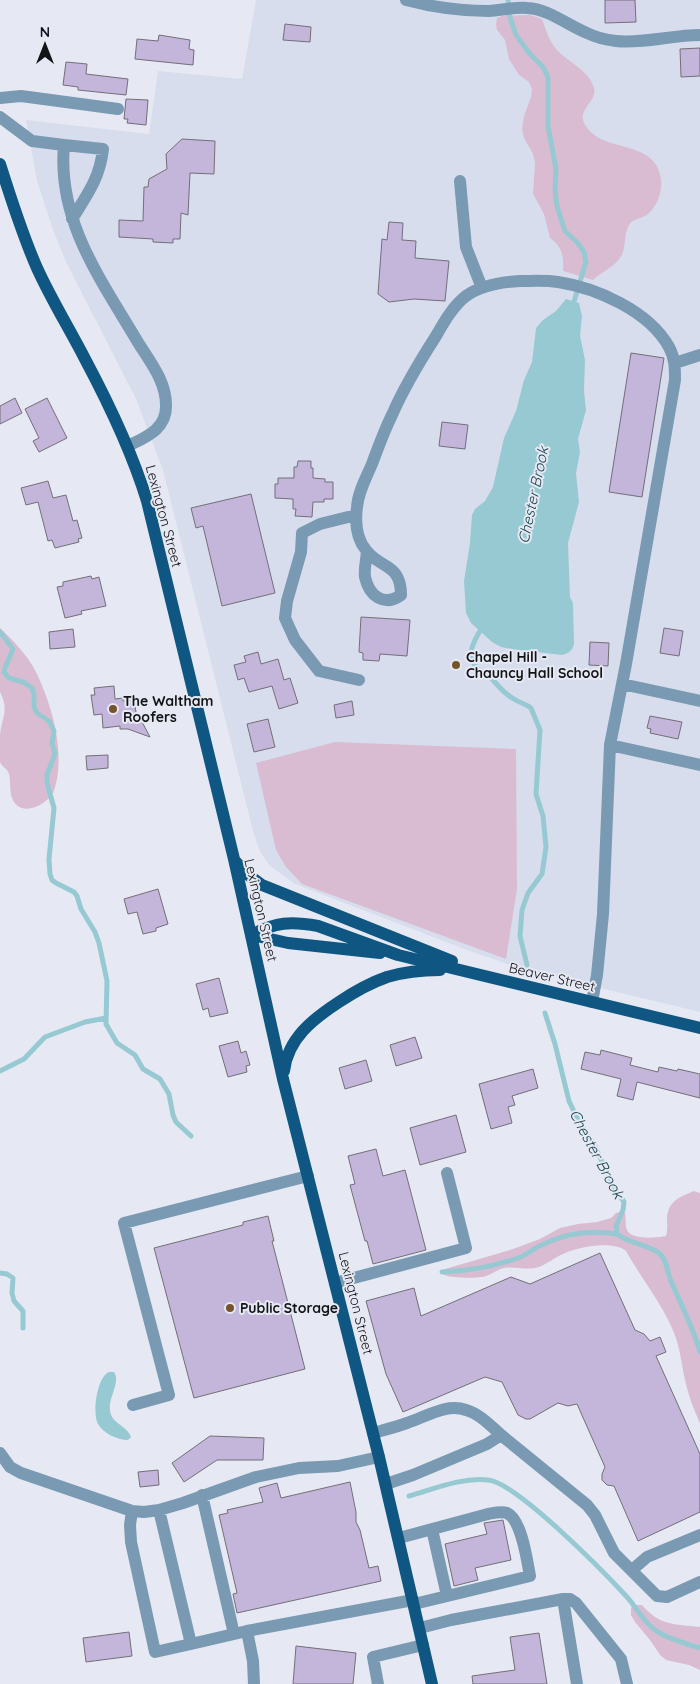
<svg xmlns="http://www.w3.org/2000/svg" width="700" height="1684" font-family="Quicksand,sans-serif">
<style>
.built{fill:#d8ddee}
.green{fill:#d9bcd2}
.water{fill:#97c9d3}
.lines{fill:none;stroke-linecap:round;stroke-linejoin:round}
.stream{stroke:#97c9d3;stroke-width:5}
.building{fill:#c4b5da;stroke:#736f78}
.minor{stroke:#7a9ab3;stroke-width:12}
.major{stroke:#0f5782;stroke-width:12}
.poi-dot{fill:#75532b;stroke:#e6e9f3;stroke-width:2}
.labels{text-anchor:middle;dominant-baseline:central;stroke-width:4;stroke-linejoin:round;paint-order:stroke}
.street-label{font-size:14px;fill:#131417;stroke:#e6e9f3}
.poi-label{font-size:14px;font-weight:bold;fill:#131417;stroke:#e6e9f3;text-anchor:start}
.water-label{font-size:15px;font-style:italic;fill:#19464e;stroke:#e6e9f3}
</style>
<rect width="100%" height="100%" fill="#e6e9f3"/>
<path class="built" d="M256 0H700V1012L567 980 510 965 467 950 295 884 270 866 260 852 253 831 163 470 136 399 67 264 53 230 37 181 26 120 149 134 158 71 242 79Z"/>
<path class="green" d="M530 15 542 19C546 30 549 41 557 50 568 62 590 71 594 88 598 104 572 110 588 129 602 146 628 144 646 155 667 168 665 199 648 214 643 219 633 218 629 225 623 235 627 249 620 258 613 268 601 272 593 280L563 271C564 256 562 246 550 238L544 214 533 194 535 163 533 154 524 138 522 129 524 116 531 97 532 89 529 82 519 75 509 59 505 40 497 30 496 24 497 18 502 16Z
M0 628C12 639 29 657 36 672 51 703 63 744 57 779 56 783 55 789 53 793 45 806 21 817 13 800 9 793 11 782 9 774 8 769 2 767 0 762 0 756 0 743 0 736 1 718 10 711 0 692Z
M335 742 516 749 517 889 506 959 302 884 286 867 276 850 256 763Z
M694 1191 700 1193V1424C695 1411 689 1398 686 1384 682 1369 681 1353 676 1338 665 1307 642 1280 626 1251 612 1240 578 1247 563 1254 554 1258 547 1264 539 1267 528 1271 515 1266 504 1268 497 1270 492 1274 486 1276 478 1279 452 1278 444 1275L442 1272 445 1269 513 1249 540 1239 560 1228 578 1224 597 1222 611 1218 616 1213 620 1212 625 1213C626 1218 625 1225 627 1230 631 1240 657 1238 666 1236 668 1229 667 1224 667 1217 669 1200 680 1197 694 1191Z
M634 1605H642C660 1626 674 1624 700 1627V1670L689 1665 666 1660 660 1655 650 1640 635 1622 631 1615V1608Z"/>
<path class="water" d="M566 299 579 303 582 316 580 336 585 360 584 391 586 410 578 439 580 452 576 473 579 502 568 543 570 597 573 603 574 644C572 651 569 653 562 655L512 649 501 647 492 642 471 623 466 613 464 581 470 543 472 515 475 509 485 501 493 487 504 438 516 411 524 380 532 362 536 328 543 320 556 311Z
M109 1372H114C121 1382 108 1398 110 1410 111 1424 127 1425 131 1437L128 1440C117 1440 103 1433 98 1424 92 1413 97 1377 109 1372Z"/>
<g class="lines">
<path class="stream" d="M508 0 510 17 516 35 529 53 543 67 548 77V126L556 169 555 191 557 206 565 231 577 242 584 252 586 262 572 308
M483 626C475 639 464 655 478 669 482 672 487 674 491 678 498 685 504 694 514 699 520 703 526 704 531 708L540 730 536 794 543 816 546 847 542 874 528 893 522 910 520 936 527 965
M0 632 13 649 5 668 4 672 9 678 23 682 32 688 34 694V707L37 713 49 721 54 731 52 743 55 754 47 775V783L54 808 49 859 50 874 52 880 56 883 74 892 77 896 81 909 95 932 99 943 107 981 106 1024 117 1043 135 1055 143 1069 160 1079 169 1094 173 1115 176 1122 191 1136
M545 1013 555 1044 569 1101 578 1120 595 1146 612 1184 624 1202 623 1210 616 1226 617 1234C630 1244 647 1244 659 1253 667 1259 667 1272 671 1281 681 1305 693 1327 700 1352
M0 1071 24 1059 45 1037 85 1022 106 1018
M442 1272C470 1271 492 1267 518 1258 527 1255 534 1248 542 1245 565 1233 592 1230 617 1234
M0 1273 7 1274 13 1278 12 1293 14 1301 23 1311V1328
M409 1496C434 1489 462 1477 488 1480 516 1482 605 1573 627 1597 636 1607 643 1621 654 1629 667 1639 685 1643 700 1648"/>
</g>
<path class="building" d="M605 0H635L636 22 605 23Z
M285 24 311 27 310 42 283 40Z
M159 35 190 40 189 49 194 50 193 65 135 59 137 39 158 41Z
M700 48V76L681 77 680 49Z
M66 62 87 64 86 74 128 79 126 95 78 90V87L63 85Z
M126 99 148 100 146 125 127 123 128 119H124Z
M182 139 215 141 214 174 190 173 188 215 181 213 180 239H173V243L153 242V239L119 237V220L143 221 144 187H148L149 179 167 169 166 154Z
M389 222 403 223 402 240 416 241 415 258 449 261 445 301 414 299 389 302 378 294 382 239 387 240Z
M631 353 664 358 642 497 609 492Z
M15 398 22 413 0 424V406Z
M47 398 67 438 39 452 33 441 39 438 25 409Z
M442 422 468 425 465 449 439 446Z
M298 461H311V468H313V478L325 479V482H333V499H324V502H313L312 517 295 516 296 509H293V499L275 498V484H278V478H294V467H297Z
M48 481 53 498 66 495 73 521 77 520 82 538 78 539 79 542 55 548 52 540 48 541 38 502 26 505 21 488Z
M251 494 275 593 222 606 203 526 196 528 191 508Z
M91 576 92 579 99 577 106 606 81 611 82 614 65 618 57 587 63 586V582Z
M361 617 410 620 407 656 380 654 379 661 363 660V653L359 652Z
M664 628 683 631 679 656 660 653Z
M73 629 75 647 50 649 49 632Z
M590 642 609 643 608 666 589 665Z
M258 652 261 664 278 659 284 680 290 678 298 703 279 709 272 686 249 692 244 678 238 680 234 665 246 662 244 656Z
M114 686 115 699 123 698V701L134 700 137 718 141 720 150 737 128 729H120V726L103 728 102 714 94 715 91 695H95L94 688Z
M352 701 354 715 336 718 334 705Z
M650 716 682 722 678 739 650 733 651 729 647 728Z
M268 719 275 747 254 752 247 724Z
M108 755V768L87 770 86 756Z
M158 889 168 924 156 928V931L143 934 137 912 128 914 124 899Z
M219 978 228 1013 210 1017 208 1008 203 1010 196 984Z
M415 1037 422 1058 396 1066 390 1045Z
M238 1041 241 1053 246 1051 250 1065 246 1066 247 1072 228 1077 219 1046Z
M601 1050 632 1058 630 1065 658 1072 659 1067 677 1071 678 1069 700 1074V1098L637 1082 633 1100 617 1096 621 1079 581 1069 585 1052 600 1055Z
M366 1060 372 1081 345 1089 339 1068Z
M533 1069 538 1088 512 1096 515 1105 508 1107 512 1123 491 1129 479 1084Z
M456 1115 466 1152 420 1165 410 1128Z
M376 1149 383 1176 405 1170 426 1250 373 1264 367 1241H365L350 1185 355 1184 348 1156Z
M268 1216 274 1241H272L305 1369 194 1398 154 1248 243 1225V1222Z
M600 1253 635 1330 644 1334 650 1341 660 1337 666 1352 656 1356 700 1454V1512L638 1541 614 1486 607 1485 602 1480V1474L605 1467 577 1404 568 1406 558 1403 530 1419H526L518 1415 502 1382 485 1377 403 1412 386 1374 366 1301 414 1288 421 1316 511 1277 530 1284Z
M210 1436 264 1438 263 1460H217L184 1482 172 1463Z
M158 1470 159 1485 140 1487 138 1472Z
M350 1482 356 1512V1522L360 1530 369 1568 378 1566 381 1581 237 1613 233 1594 237 1593 219 1515 228 1513 227 1510 263 1502 259 1488 277 1483 281 1498Z
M503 1520 511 1560 475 1568 478 1580 454 1586 445 1544 487 1534 484 1523Z
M129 1632 132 1656 86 1662 83 1638Z
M539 1633 547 1684H473L472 1676 515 1670 510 1637Z
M296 1646 356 1653 353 1684H293Z"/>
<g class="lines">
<path class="minor" d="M406 0C432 7 462 11 489 11 502 10 515 7 527 8 549 9 567 25 587 33 595 37 607 40 616 41 644 44 672 35 700 35
M0 98 21 96 118 109
M0 117 32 141 64 145C57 222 102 281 139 344 151 363 166 382 166 405 167 429 146 437 128 446
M64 145 103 149C100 178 87 195 72 219
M460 181 466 247 482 288
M675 363 700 355
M356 515 320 524 302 533 301 552 287 601 285 618 295 640 319 671 359 680
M367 552C366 561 364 569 365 577 369 596 384 607 401 595 401 563 380 569 366 550 356 538 355 522 357 507 358 492 366 478 372 464 378 448 384 431 392 415 404 387 420 361 436 336 444 322 453 306 466 296 480 286 502 282 520 281 532 281 545 280 558 282 597 288 649 311 669 347 675 358 675 368 675 380L626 664 610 745 603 914 597 975 592 1002
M622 684 700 701
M610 745 700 765
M335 1283 466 1248 447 1173
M133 1405 169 1395 124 1223 308 1176
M373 1433C384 1430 396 1427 407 1423 426 1417 446 1403 466 1410 480 1414 491 1426 501 1435
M0 1453 10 1467 21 1473 132 1511 144 1512 159 1510
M379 1457 338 1466 299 1468 256 1477 183 1503 159 1510 191 1644 247 1631 413 1600
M386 1484 413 1475 487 1444 501 1435 587 1505 595 1515 614 1553 657 1596 667 1597 700 1582
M202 1495 234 1634
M132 1511 130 1525 131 1542 155 1652 191 1644
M432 1529 447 1596
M399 1538 488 1514C494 1513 501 1511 507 1513 522 1520 527 1561 530 1576L414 1604
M632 1570 647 1557 700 1535
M563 1599 577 1684
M420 1628 451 1620 563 1599H570L576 1603 621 1659 627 1684
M247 1631 253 1661 254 1684
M378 1684 373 1657 423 1645"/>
<path class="major" d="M0 164C11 199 22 234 37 268 51 299 69 328 85 359 109 404 132 452 147 501L234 859 283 1079 379 1457 432 1684
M236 862 247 874 262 885 452 961
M252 935C275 922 291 921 318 926L398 955 700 1028
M252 935 288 943 380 953
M284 1071C288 1038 313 1019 339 1002 354 992 370 983 387 977 404 972 422 970 440 970"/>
</g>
<g class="poi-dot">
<circle cx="456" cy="665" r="5"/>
<circle cx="113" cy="709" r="5"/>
<circle cx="230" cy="1308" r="5"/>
</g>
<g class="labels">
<g class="street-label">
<text transform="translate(164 516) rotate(75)">Lexington Street</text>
<text transform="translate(261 910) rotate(77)">Lexington Street</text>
<text transform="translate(552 977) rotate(13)">Beaver Street</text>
<text transform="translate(356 1303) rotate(76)">Lexington Street</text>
</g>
<g class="poi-label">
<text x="466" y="657">Chapel Hill -<tspan x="466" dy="16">Chauncy Hall School</tspan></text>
<text x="123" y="701">The Waltham<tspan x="123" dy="16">Roofers</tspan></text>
<text x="240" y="1308">Public Storage</text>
</g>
<g class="water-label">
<text transform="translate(533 495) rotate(-78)">Chester Brook</text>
<text transform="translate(597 1154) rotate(62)">Chester Brook</text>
</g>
</g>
<g transform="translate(45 45)" stroke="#e6e9f3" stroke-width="4" paint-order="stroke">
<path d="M0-4L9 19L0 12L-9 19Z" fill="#131417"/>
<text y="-8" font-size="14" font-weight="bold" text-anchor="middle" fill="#131417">N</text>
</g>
</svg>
